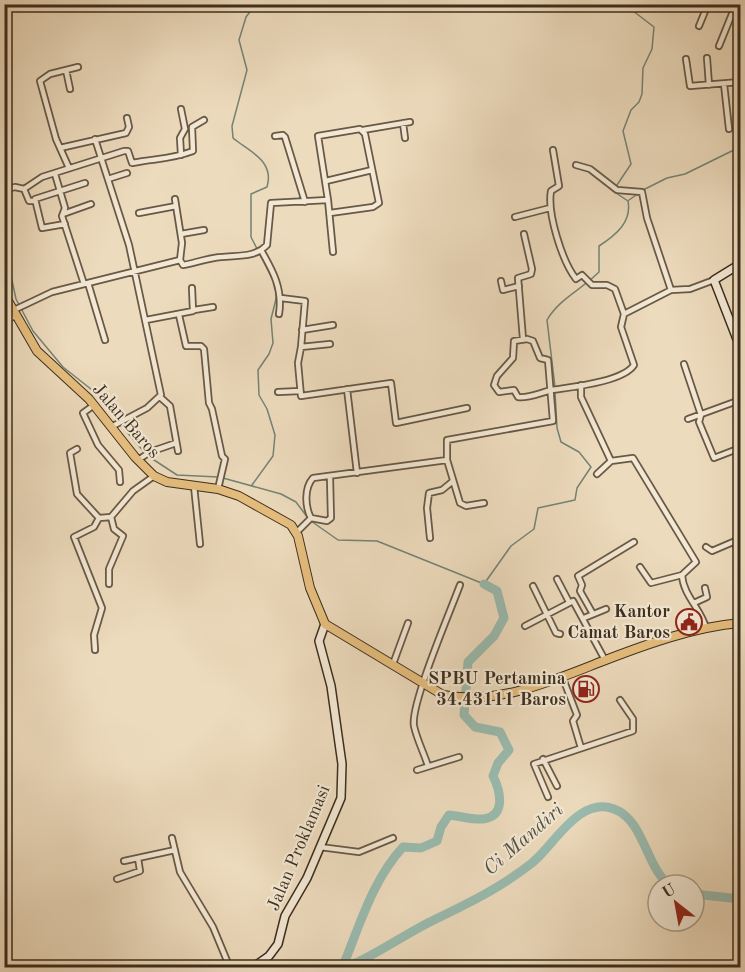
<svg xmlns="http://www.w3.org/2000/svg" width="745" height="972" font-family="'Old Standard TT',serif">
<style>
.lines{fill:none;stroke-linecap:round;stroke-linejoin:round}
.stream{stroke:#748375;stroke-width:1.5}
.river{stroke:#99bbaf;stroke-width:9}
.street-casing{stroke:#685946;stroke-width:8}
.secondary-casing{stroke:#3c2e1e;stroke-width:10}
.primary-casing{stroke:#3c2e1e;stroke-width:10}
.street{stroke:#f3e8d4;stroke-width:4.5}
.secondary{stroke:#f3e8d4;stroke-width:7}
.primary{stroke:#e6be7e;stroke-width:8}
.labels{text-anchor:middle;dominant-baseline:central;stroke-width:4.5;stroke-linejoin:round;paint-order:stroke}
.street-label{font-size:18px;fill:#3c2e1e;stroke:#f3e8d4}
.poi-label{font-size:18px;font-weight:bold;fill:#3c2e1e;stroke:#f3e8d4;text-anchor:end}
.water-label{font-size:20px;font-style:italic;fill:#535142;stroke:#f3e8d4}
</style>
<rect width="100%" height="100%" fill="#eddbbd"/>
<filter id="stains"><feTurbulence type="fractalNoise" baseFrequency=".00333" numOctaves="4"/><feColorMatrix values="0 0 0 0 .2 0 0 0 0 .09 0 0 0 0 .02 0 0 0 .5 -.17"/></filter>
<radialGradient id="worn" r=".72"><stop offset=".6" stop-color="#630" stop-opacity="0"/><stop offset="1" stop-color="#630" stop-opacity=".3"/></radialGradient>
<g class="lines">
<path class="stream" d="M643 190 667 178 685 174 740 147
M629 200 639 193
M4 259 8 262 16 299 33 331 63 367 106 401 117 421
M555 387 547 320C559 299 581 290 599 272V246C616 235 632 222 628 201L613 191 631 164 623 131 631 110 639 102 642 94 643 68 652 49 654 27 624 4
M121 425 145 453
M148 456 177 475 218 477
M223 478 281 494 296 502 308 518
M252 485 273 456 275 435 267 409 259 395 258 370 269 354 273 343 271 319 277 295 274 282 251 237V194L267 187C275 160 248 151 233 138L232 126 247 70 239 40 246 17 256 4
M311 521 338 540 377 541 484 584 511 546 534 529 538 508 575 500 577 488 591 467 579 452 561 442 557 428 555 392"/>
<path class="river" d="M694 894 740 899
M343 966C359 927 373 879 403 847L421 848 437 841 441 827 449 815C460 816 473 820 483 819 507 816 500 790 493 776L498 763 509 750 500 732 475 727 464 715 468 662 494 636 504 618 497 591 484 584
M341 968C346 965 352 964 358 962 381 951 403 936 426 924 466 904 496 891 532 863 555 844 579 796 614 809 644 820 645 865 669 885"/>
<defs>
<path id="street" d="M680 7 682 4
M699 26 708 4
M719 46 736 4
M707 58 709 85
M686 59 690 86 740 82
M740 59 738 65 740 73
M66 70 70 89
M724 84 729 129
M181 109 185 129 180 138 181 155
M403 123 405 138
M363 130 410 122
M275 136 283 135 285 137 305 202
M95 139 129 245 161 395 147 408 111 427
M60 148 126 133 129 127 127 118
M553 150 559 186 551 191C547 213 562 261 576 279L582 275 592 285H607L615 289 624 314
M576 165 590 169 617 190 642 192 647 218 671 290
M69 168 56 139 40 81 50 74 78 67
M55 174 65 208 62 216 84 284
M108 179 127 173
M326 181 372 170
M24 189 42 177 124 151H128L132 163C156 158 169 160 193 151L192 127 204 120
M4 190 15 187 24 189 29 201H34
M175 199 182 243 180 260
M328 200 333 252
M139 213 176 206
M63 214 91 204
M515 217 550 208
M65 224 42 228 35 199 85 183
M181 234 204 230
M261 250C273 271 283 289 279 314
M180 260 183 265C195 263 208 258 221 257 237 255 255 258 267 245L271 203 328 200 318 136 360 129 365 134 379 203 373 207 330 213
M501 281 503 290 519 286
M88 283 105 340
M281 298 305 301 301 347 330 344
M14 310 52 292 180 260
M194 310 213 307
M179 315 186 346H201L204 349 209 403 212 409 222 456 225 459 218 489
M4 320 16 316
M146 320 193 311 192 288
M302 330 333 325
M523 339 518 278 531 274 532 269 524 234
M301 347 298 363 301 396 391 383 396 423 467 408
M684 364 701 415 699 422 714 458 740 448
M581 385V397L611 461
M347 389 357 473
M278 392 300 391
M160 397 170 406 178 451
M94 405 83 413 98 445 119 470 120 482
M688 419 740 400
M77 449 70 453 77 494 99 518
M138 460 150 452 176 443
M447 460V440L553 421 548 360 540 358 533 341 527 339 514 341 513 358 497 376 494 385 499 392 514 390 518 397C527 399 542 392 552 390 571 387 623 382 634 365L621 327 624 314 671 290 690 289 714 280
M611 461 633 458 696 562 682 575 651 583 640 567
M597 474 611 461
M194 486 200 544
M311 518 327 521 331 518 330 477
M297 532 311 518C305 507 304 488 313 478L447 460 460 503 466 506 484 503
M430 538 427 508 429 493 442 490 453 481
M735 542 740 559
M706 547 712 551 740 539
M682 575C683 595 701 609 706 628
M557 579 569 602
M109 584V569L123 536 114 529 111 517
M533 586 556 633 560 634
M694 603 707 597 705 588
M593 614 580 591 582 585 578 576 634 542
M584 618 606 609
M525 626 573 601 605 660
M95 650 94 635 102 608 74 537 94 527 99 518 111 517 133 491 154 476
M393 664 408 623
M562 676 577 715 573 721 581 748
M543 759 557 786
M428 766C424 753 417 740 414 726 410 705 450 612 460 585
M417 770 459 757
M548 797 534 764 633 731V719L620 700
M172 838 180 872 213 927 230 968
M320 847 359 852 393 838
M124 861 175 850
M117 879 140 871 138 858"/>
<path id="secondary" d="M740 264 714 280 740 347
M252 968 269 956 278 944 285 916 307 878 341 798 342 764 331 686 319 641 325 624"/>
<path id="primary" d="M4 294 37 351 89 399 135 457 154 476 167 482 218 489 239 496 291 525 298 536 310 588 325 624 443 695C497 706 554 680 603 661 647 644 694 627 740 623"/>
</defs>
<use href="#street" class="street-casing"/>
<use href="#secondary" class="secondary-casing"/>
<use href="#primary" class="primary-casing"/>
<use href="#street" class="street"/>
<use href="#secondary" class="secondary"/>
<use href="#primary" class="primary"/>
</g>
<defs>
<symbol id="civic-ring" viewBox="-11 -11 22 22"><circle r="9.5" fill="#f3e8d4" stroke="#8f2418" stroke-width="1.5"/><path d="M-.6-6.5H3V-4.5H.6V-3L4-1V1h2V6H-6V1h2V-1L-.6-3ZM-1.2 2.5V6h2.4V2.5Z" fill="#8f2418"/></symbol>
<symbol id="fuel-ring" viewBox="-11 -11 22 22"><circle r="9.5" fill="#f3e8d4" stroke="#8f2418" stroke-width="1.5"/><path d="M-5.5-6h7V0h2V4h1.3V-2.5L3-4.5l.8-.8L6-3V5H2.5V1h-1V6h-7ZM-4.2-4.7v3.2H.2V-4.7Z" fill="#8f2418"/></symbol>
</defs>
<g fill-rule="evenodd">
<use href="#civic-ring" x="674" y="607" width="30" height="30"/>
<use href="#fuel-ring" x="571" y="674" width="30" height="30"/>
</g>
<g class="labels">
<g class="street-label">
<text transform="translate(126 421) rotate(49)">Jalan Baros</text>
<text transform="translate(299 848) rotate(-67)">Jalan Proklamasi</text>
</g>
<g class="poi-label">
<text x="670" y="612">Kantor<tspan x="670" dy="21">Camat Baros</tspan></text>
<text x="566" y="679">SPBU Pertamina<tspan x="566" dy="21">34.43111 Baros</tspan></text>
</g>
<g class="water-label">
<text transform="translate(524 840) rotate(-41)">Ci Mandiri</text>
</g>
</g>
<rect width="745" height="972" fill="none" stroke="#eddbbd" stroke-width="24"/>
<rect x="6" y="6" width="733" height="960" fill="none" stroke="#3c2e1e" stroke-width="3"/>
<rect x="12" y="12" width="721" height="948" fill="none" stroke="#3c2e1e" stroke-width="1.5"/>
<g transform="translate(676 903) rotate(329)"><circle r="28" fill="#f3e8d4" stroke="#aa9e8b" stroke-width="1.5"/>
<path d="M0-4.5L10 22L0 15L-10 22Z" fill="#8f2418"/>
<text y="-9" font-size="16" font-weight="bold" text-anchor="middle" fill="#3c2e1e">U</text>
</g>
<rect width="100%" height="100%" filter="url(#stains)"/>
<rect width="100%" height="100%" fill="url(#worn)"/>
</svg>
